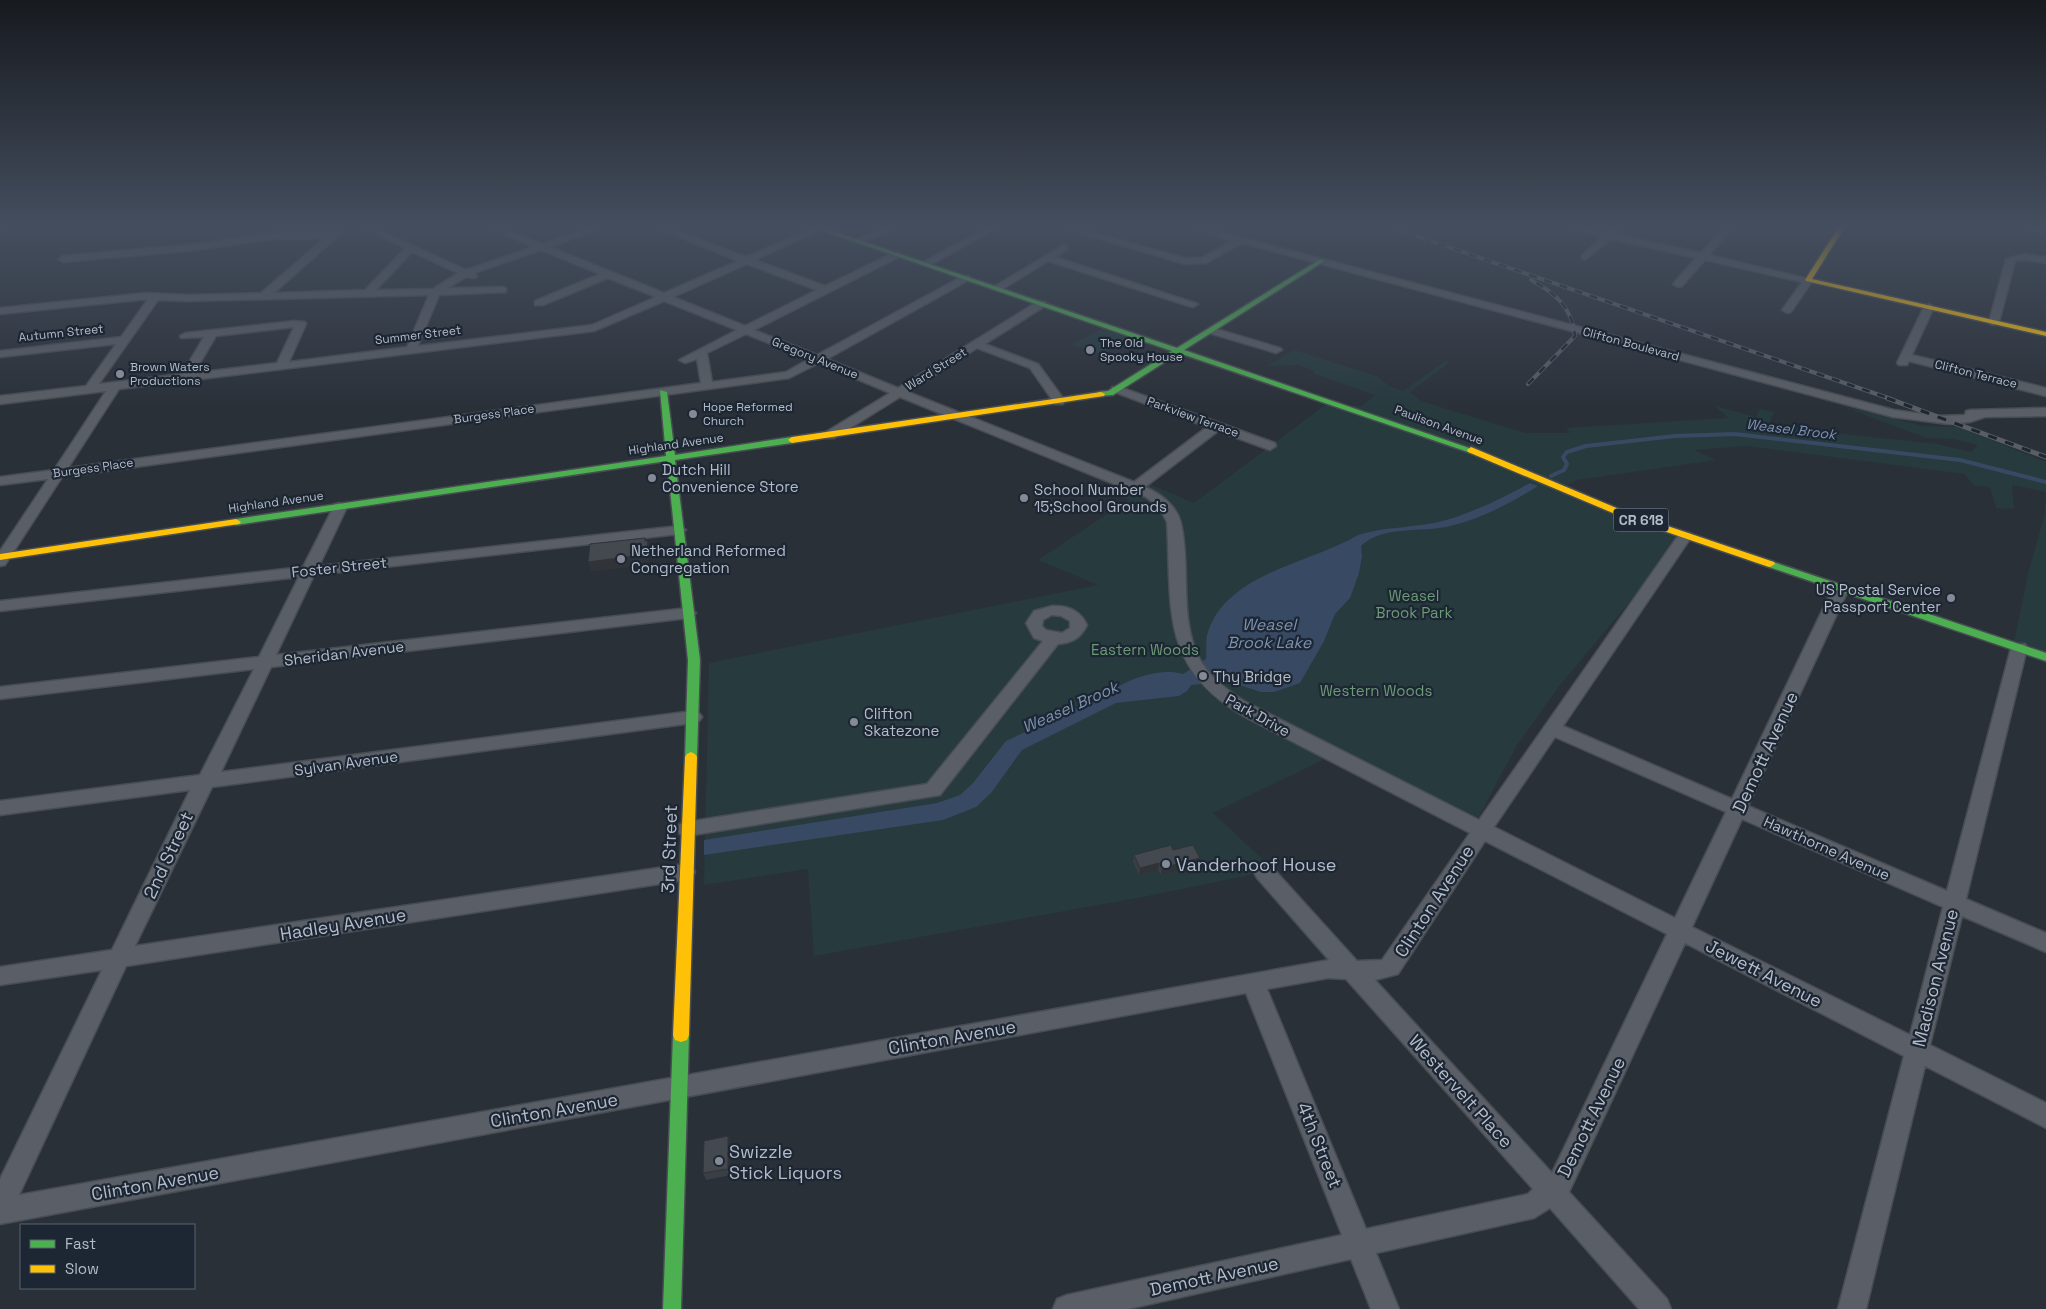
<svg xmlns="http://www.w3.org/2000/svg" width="2046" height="1309" font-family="'Space Grotesk',sans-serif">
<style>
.green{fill:#273a3e}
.water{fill:#384963}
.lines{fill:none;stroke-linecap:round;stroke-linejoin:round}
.stream{stroke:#384963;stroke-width:4}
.street-casing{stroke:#484c53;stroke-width:3}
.fast-casing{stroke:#484c53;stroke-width:3}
.slow-casing{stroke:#484c53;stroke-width:3}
.street{fill:#5a5e66;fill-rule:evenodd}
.fast{fill:#4caf50;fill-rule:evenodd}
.slow{fill:#ffc107;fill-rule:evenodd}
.rail-far1-casing{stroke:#595d64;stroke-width:4}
.rail-casing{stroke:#595d64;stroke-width:5}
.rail-far1{stroke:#1d2633;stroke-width:2.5;stroke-dasharray:8;stroke-linecap:butt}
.rail{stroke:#1d2633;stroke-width:3;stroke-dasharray:9;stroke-linecap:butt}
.wall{fill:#3a3f45}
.shaded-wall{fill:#303338}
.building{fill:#444950;stroke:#303338}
.poi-dot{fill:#848b96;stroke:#1d2633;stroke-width:2}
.labels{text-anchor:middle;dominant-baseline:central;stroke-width:4.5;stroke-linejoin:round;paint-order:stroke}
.far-street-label{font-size:12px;fill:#b4bcc9;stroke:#1d2633}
.far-poi-label{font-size:12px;fill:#b4bcc9;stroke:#1d2633;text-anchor:start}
.far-water-label{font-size:14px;font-style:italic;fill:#7c92b1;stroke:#1d2633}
.shield{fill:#1d2633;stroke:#878f9c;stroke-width:1}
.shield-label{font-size:14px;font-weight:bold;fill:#b4bcc9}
.poi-label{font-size:15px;fill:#b4bcc9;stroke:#1d2633;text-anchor:start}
.street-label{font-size:15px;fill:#b4bcc9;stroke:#1d2633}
.park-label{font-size:15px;fill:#6b9a76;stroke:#1d2633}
.water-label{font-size:16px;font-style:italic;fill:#7c92b1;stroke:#1d2633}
.near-street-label{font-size:18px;fill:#b4bcc9;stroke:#1d2633}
.near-poi-label{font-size:18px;fill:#b4bcc9;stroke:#1d2633;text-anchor:start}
</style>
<rect width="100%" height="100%" fill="#2a3038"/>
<path class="green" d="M1101 329 1128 338 1101 355 1072 345Z
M1294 350 1376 376 1391 387 1403 391 1445 361 1450 362 1410 392 1421 401 1525 433H1570L1566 428 1728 418 1715 406 1756 417 1760 409 1774 412 1768 426 1937 444 1971 452 1978 445 1953 439 1927 438 1841 406 1924 426 1958 427 2046 462V657L2013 646 2029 570 2044 517 2046 492 2012 485 2014 509 1996 508 1990 487 1973 485 1965 474 1747 446 1694 450 1716 460 1577 480 1567 485 1685 536 1560 685 1517 745 1478 818 1332 746 1321 761 1213 813 1274 870 1143 897 814 956 808 869 704 885 709 663 1098 585 1038 560 1128 500 1119 496 1144 482 1194 503 1325 405 1361 406 1375 395 1315 374 1313 370 1297 365 1267 366Z"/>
<path class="water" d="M1530 483 1538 486C1511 503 1481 519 1450 526 1422 533 1382 525 1361 546L1362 556 1359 573 1350 598 1335 614 1324 641 1300 683 1274 692H1261L1230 682 1191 685 1187 691 1179 696 1116 703 1022 750 991 793 976 807 943 820 704 855V840L937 803 960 795 973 783 1006 741 1109 693C1126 679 1161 667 1183 674L1206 659C1207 650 1205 640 1208 632 1227 573 1311 563 1358 535 1383 527 1408 528 1434 523 1467 516 1500 499 1530 483Z"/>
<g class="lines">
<path class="stream" d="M1551 476 1564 470 1567 464 1563 457 1567 452 1586 446 1675 436 1735 434 1960 460 2046 482"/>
<defs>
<path id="street" d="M0 228H7L0 233Z
M364 228H375L466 270 533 247 490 228H501L542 244 590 228H602L550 247 664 293 738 261 657 228H669L746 257 813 228H824L755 260 825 286 893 253H899V257L754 330 817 355 963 276H969V280L827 359 898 388 1037 302H1045V306L985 344 1038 364 1065 401 1063 404H1055L1030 368 977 348 908 392 1134 482 1207 427 1112 391V387H1120L1275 443 1276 446 1270 450 1218 431 1145 487C1160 493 1177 506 1181 523 1191 567 1179 614 1198 656 1208 676 1226 689 1244 701L1479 820 1680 533H1690L1692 536 1563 726 1732 799 1833 588 1841 583 1846 585 1849 588 1748 806 1947 891 2011 648 2013 644H2025L2027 648 1966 899 2046 933V952L1962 916 1930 1045 2046 1103V1128L1925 1066 1866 1309H1838L1904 1056 1685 943 1569 1192 1667 1299 1671 1309H1639L1550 1208 1534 1218 1376 1253 1399 1309H1371L1351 1259 1128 1309H1053L1057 1299 1067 1295 1342 1235 1246 993 0 1224V1179L102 970 0 985V967L112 950 190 790 0 815V801L200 775 254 669 0 699V687L259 657 299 577 0 611V601L303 567 335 504 340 503 347 507 319 566 679 526 686 530 679 534 314 575 276 655 688 608 696 613 688 618 271 667 221 772 693 711 699 713 702 717 699 721 693 723 212 787 135 946 685 864 692 866 695 872 692 878 685 880 126 966 19 1195 1329 960 1257 878 1254 872 1257 866 1264 864 1271 866 1357 961 1382 960 1470 833 1245 717C1159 667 1172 609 1167 522L1159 507 1146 497 900 397 834 438H826L824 435 826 432 890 393 819 363 789 378 62 477 5 565 0 566V551L48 479 0 485V477L54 470 106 391 0 404V396L86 386 116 344 0 357V351L121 337 148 299 0 314V308L146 293 189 295 261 293 325 238 272 239 197 250 63 262 58 259 63 256 197 244 272 233 331 232 337 229 342 232 337 237 274 293 365 290 405 248ZM541 250 600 274 535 301V305H543L608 278 656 297 592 325 418 346 439 295 506 292V288L502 287 448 288 466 277 475 278 477 276 474 273ZM412 252 458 273 433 289 376 290ZM747 264 817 290 745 326 673 297ZM429 295 407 347 289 362 306 324 305 322 294 321 185 333 180 336 181 338 204 337 182 374 99 384 158 300 189 301ZM664 301 737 330 679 360 685 363 697 359 701 383 68 468 119 389 594 331ZM294 327 277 363 194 373 216 336ZM746 334 809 359 786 372 712 382 707 353ZM1555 737 1726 812 1675 918 1494 827ZM1742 819 1943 907 1910 1035 1692 927ZM1485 841 1667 934 1552 1173 1375 980 1398 974ZM1328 978 1346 979 1533 1189 1528 1194 1366 1229 1267 989Z
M883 228H896L861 243 853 241Z
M986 228H997L928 266 920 264Z
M1062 228H1076L1185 258H1201L1233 241 1190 228H1205L1894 410 1937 416 1965 415 1966 411 1970 410 2046 408V416L1985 417 1970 422 1948 424 1893 417 1242 243 1206 263 1185 264Z
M1570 228H1586L1607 232 1612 228H1617L1620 230 1616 234 1701 253 1724 228H1733L1709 255 1813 280 1791 312 1787 313 1782 310 1802 282 1705 260 1682 286 1678 287 1673 284 1696 258 1611 239 1585 260 1582 259V255L1602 237Z
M2026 228H2046V234L2028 230Z
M1064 245 1067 246V250L1055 257 1198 304 1193 307 1189 306 1048 261 1001 290 992 288Z
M2025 254 2046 257V263L2025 260 2015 261 1999 322 1994 325 1990 324 1989 322 2006 259Z
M1929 304 1934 307 1912 355 2046 388V396L1909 361 1907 365H1899L1897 363 1924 307Z
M1213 328 1280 348 1282 350 1276 353 1209 333 1208 331Z
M1052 606C1068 605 1080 610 1087 625 1081 638 1072 643 1058 644L940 795 687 836 680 834 677 829 680 824 687 822 927 784 1043 641 1034 638 1026 623 1034 611ZM1052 615 1061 616 1070 621V628L1062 633 1046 630 1042 626 1043 620Z"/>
<path id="fast" d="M815 228H823L1177 348 1319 260H1323V262L1184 350 1475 450 1471 453 1468 452 1179 353 1113 395 1098 396V392L1108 391 1172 351Z
M660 390 667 392 675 455 792 437 796 440 792 443 675 460 700 660 697 757 695 760H687L685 757 688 660 667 461 236 525 231 522 236 519 666 456Z
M1770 561 2046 653V661L1766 566 1765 564Z
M681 1028 687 1030 689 1035 681 1309H663L673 1035 675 1030Z"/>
<path id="slow" d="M1838 228H1844L1812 279 2046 332V336L1806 281 1805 280Z
M1101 392 1105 394 1104 396 792 443 788 440 792 437Z
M1471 447 1626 512 1774 562 1775 564 1770 567 1766 566 1620 516 1468 452 1467 450Z
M236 519 241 522 239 524 0 560V554Z
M691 752 695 754 697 757 689 1035 687 1040 681 1042 675 1040 673 1035 685 757 687 754Z"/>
</defs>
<use href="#street" class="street-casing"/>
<use href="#fast" class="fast-casing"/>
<use href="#slow" class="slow-casing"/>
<use href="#street" class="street"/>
<use href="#fast" class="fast"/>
<use href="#slow" class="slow"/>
<defs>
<path id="rail-far1" d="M1393 228 1891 399
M1528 384 1575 336C1572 307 1555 293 1531 280"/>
<path id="rail" d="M1887 398 2046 457"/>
</defs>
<use href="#rail-far1" class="rail-far1-casing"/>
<use href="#rail" class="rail-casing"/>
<use href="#rail-far1" class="rail-far1"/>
<use href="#rail" class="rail"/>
</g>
<path class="wall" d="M1173 850 1200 858 1199 865 1161 875 1158 870 1139 875 1133 862 1134 855Z
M728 1136 731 1143V1175L706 1180 703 1173Z"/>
<path class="shaded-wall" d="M645 538 647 546 648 541 651 551 649 562 646 563 645 565 591 572 588 562 643 552Z
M1200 858 1199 865 1161 875 1162 868Z
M1159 863 1158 870 1139 875 1140 868Z
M728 1136 731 1143V1175L728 1169Z"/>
<path class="building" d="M645 538V541H648L646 552H643L642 555 588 562 590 544Z
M1171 845 1173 850 1193 845 1200 858 1162 868 1159 863 1140 868 1134 855Z
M728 1136V1169L703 1173 704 1141Z"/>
<linearGradient id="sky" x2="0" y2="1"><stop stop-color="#171a1f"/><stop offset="0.55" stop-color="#444e5e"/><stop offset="1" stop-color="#444e5e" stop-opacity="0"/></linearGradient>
<rect width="2046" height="411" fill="url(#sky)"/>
<g class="poi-dot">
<circle cx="1090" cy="350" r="5"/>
<circle cx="120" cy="374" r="5"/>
<circle cx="693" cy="414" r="5"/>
<circle cx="652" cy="478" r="5"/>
<circle cx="1024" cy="498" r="5"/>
<circle cx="621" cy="559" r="5"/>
<circle cx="1951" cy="598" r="5"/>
<circle cx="1203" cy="676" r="5"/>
<circle cx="854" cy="722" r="5"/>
<circle cx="1166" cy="864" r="5"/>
<circle cx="719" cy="1161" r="5"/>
</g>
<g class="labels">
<g class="far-street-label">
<text transform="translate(61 333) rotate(-6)">Autumn Street</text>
<text transform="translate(418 335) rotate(-7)">Summer Street</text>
<text transform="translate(1631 344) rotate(15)">Clifton Boulevard</text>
<text transform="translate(815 358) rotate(22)">Gregory Avenue</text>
<text transform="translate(936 369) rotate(-32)">Ward Street</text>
<text transform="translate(1976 374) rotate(14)">Clifton Terrace</text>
<text transform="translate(494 414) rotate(-8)">Burgess Place</text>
<text transform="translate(1193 417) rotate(20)">Parkview Terrace</text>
<text transform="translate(1439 425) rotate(20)">Paulison Avenue</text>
<text transform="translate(676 444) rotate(-8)">Highland Avenue</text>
<text transform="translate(93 468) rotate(-8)">Burgess Place</text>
<text transform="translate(276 502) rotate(-8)">Highland Avenue</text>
</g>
<g class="far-poi-label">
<text x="1100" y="343">The Old<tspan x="1100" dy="14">Spooky House</tspan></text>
<text x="130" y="367">Brown Waters<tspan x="130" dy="14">Productions</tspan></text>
<text x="703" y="407">Hope Reformed<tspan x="703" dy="14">Church</tspan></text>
</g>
<g class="far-water-label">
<text transform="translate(1791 429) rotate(7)">Weasel Brook</text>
</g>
<rect class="shield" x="1613.5" y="508.5" width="55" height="23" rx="4"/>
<g class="shield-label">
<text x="1641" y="520">CR 618</text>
</g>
<g class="poi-label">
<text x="662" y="469">Dutch Hill<tspan x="662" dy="17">Convenience Store</tspan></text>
<text x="1034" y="489">School Number<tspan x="1034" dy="17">15;School Grounds</tspan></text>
<text x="631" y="550">Netherland Reformed<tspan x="631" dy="17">Congregation</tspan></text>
<text x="1941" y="589" text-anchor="end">US Postal Service<tspan x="1941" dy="17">Passport Center</tspan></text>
<text x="1213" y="676">Thy Bridge</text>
<text x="864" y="713">Clifton<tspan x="864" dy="17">Skatezone</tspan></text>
</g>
<g class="street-label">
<text transform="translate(339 567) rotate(-6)">Foster Street</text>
<text transform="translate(344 653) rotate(-7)">Sheridan Avenue</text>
<text transform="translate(1258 715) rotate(29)">Park Drive</text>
<text transform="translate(346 763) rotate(-8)">Sylvan Avenue</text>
<text transform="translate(1827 848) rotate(24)">Hawthorne Avenue</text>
</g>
<g class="park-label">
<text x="1414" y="595">Weasel<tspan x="1414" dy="17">Brook Park</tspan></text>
<text x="1145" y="649">Eastern Woods</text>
<text x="1376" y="690">Western Woods</text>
</g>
<g class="water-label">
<text x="1269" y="624">Weasel<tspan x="1269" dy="18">Brook Lake</tspan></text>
<text transform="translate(1070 707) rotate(-24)">Weasel Brook</text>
</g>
<g class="near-street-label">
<text transform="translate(1765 752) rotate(-65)">Demott Avenue</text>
<text transform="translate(669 849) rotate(-88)">3rd Street</text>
<text transform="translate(168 855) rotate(-65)">2nd Street</text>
<text transform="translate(1434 901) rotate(-57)">Clinton Avenue</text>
<text transform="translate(343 924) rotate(-9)">Hadley Avenue</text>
<text transform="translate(1764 973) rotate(27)">Jewett Avenue</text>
<text transform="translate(1935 978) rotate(-76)">Madison Avenue</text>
<text transform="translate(952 1037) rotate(-10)">Clinton Avenue</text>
<text transform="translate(1461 1091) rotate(48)">Westervelt Place</text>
<text transform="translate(554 1110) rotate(-10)">Clinton Avenue</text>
<text transform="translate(1591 1117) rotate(-64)">Demott Avenue</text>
<text transform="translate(1320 1145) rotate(68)">4th Street</text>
<text transform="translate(155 1183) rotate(-10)">Clinton Avenue</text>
<text transform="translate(1214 1276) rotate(-12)">Demott Avenue</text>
</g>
<g class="near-poi-label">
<text x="1176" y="864">Vanderhoof House</text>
<text x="729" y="1151">Swizzle<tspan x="729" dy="21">Stick Liquors</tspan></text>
</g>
</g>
<rect x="20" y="1224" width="175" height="65" fill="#1d2633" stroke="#59626f"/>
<rect x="30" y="1240" width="25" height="8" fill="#4caf50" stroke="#59626f"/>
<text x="65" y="1249" font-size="15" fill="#b4bcc9">Fast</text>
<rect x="30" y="1265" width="25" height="8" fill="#ffc107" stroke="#59626f"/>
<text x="65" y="1274" font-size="15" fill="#b4bcc9">Slow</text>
</svg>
